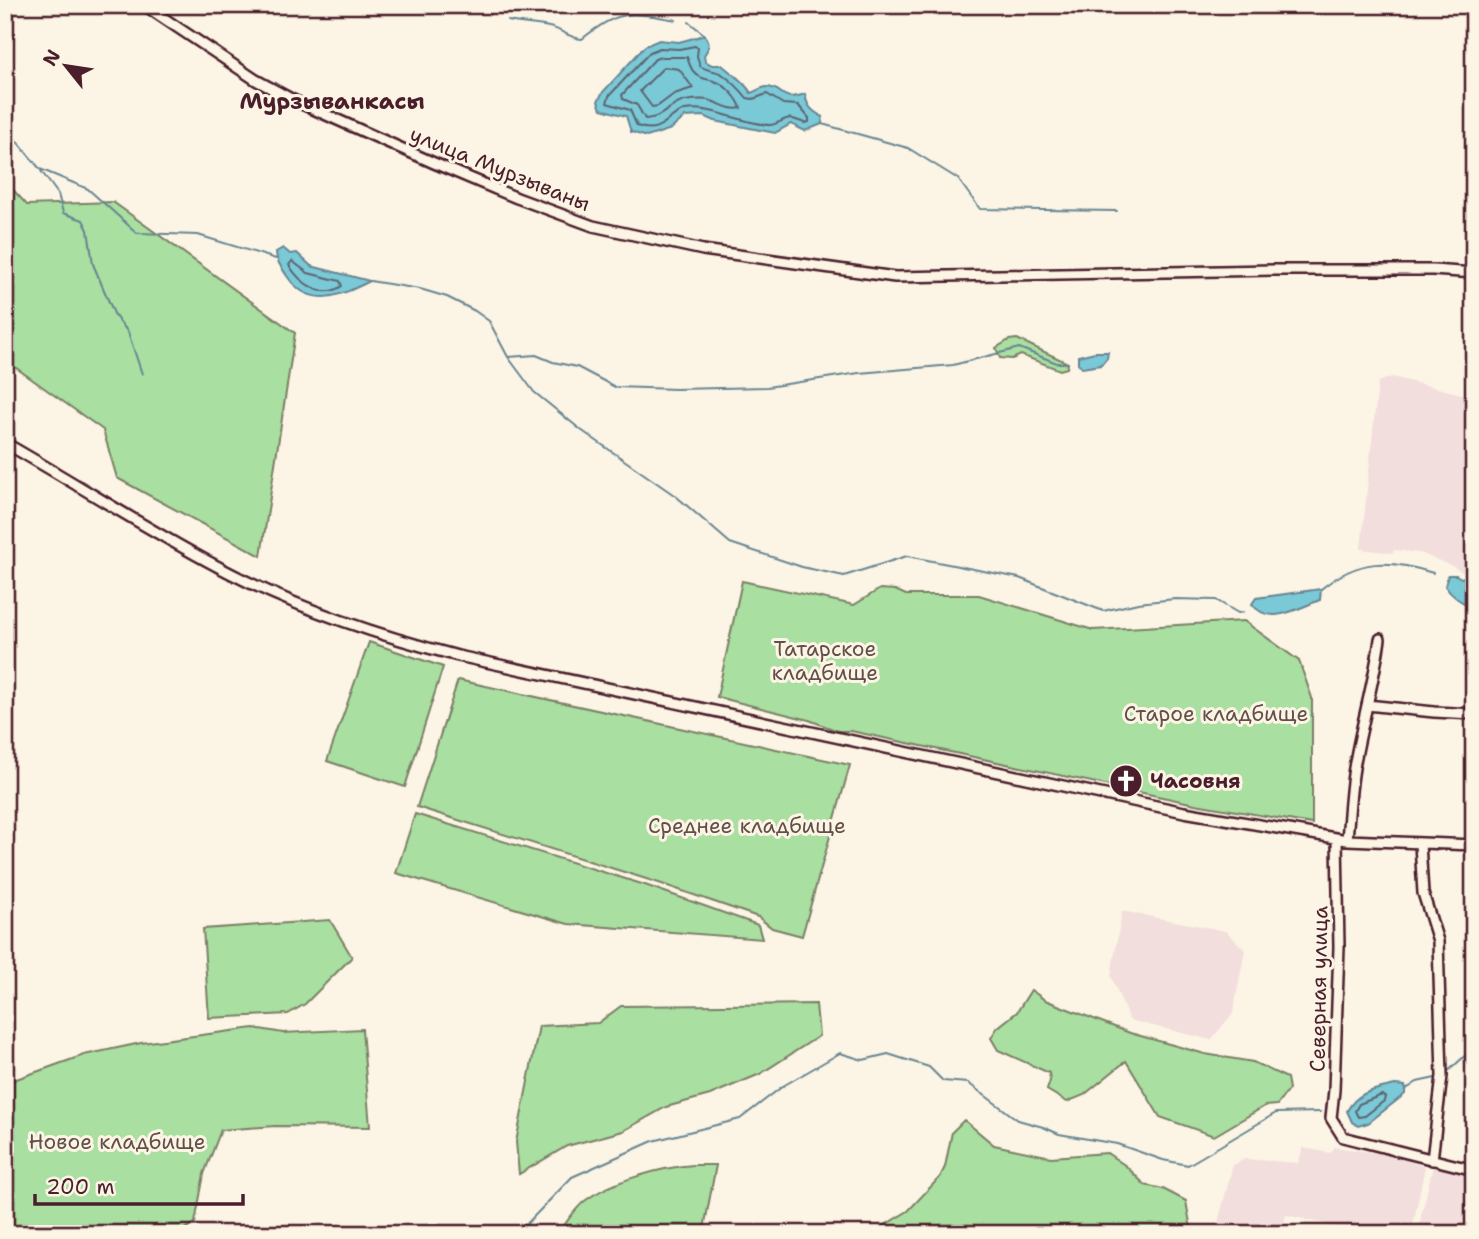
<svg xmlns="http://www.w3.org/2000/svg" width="1479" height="1239" font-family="'Shantell Sans',sans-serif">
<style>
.built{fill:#f2dedc}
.green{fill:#a9dfa1;stroke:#7a7f66;stroke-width:2}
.water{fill:#7ac9d7;stroke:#678592;stroke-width:2}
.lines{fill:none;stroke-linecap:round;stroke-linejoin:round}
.shore{stroke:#5d6370;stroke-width:2}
.stream{stroke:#678592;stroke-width:2}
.minor-casing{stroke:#4a1f2b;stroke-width:14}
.minor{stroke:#fcf5e5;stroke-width:9}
.labels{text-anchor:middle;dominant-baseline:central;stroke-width:6;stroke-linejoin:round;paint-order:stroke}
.street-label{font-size:21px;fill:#4a1f2b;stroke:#fcf5e5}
.park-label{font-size:21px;fill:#624f48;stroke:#fcf5e5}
.poi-label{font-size:21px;font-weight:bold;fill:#4a1f2b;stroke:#fcf5e5;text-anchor:start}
.neighbourhood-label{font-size:23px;font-weight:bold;fill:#4a1f2b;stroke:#fcf5e5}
</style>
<rect width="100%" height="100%" fill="#fcf5e5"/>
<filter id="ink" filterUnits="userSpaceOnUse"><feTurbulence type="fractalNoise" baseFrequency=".0143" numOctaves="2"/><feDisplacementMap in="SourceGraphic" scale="14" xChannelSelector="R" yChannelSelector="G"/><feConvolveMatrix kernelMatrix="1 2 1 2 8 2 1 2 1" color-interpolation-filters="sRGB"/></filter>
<g filter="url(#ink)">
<path class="built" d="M1392 377 1474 397V579L1452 566 1420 553 1394 550 1393 553 1361 549 1378 382Z
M1122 911 1226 931 1245 950 1233 1013 1211 1040 1129 1020 1111 976Z
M1334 1147 1394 1155 1425 1167 1411 1234H1370L1286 1215 1281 1234H1215L1233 1165 1245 1159 1298 1163 1303 1148 1331 1153Z
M1433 1166 1474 1176V1234H1417Z"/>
<path class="green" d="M5 181 27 205 113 202 295 333 261 556 117 478 103 430 5 360Z
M1017 339 1068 363 1067 368 1060 370 1021 355 1012 359 1000 358 996 348 1009 340Z
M742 581 854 605 880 589 895 590 906 595H979L1093 630 1244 621 1299 661 1312 698V824L1195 804 851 731H838L809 720 717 697Z
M369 642 443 667 405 787 327 761Z
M458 680 850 765 802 936 772 928 758 917 659 883 417 807Z
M415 814 645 885 758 925 762 939 568 924 396 873Z
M330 920 352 957 305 1004 288 1014 209 1018 203 929Z
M1031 990 1045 1000 1130 1033 1205 1054 1253 1062 1287 1078 1289 1089 1277 1105 1265 1106 1214 1136 1160 1117 1126 1061 1084 1095 1067 1102 1047 1090 1050 1081 1049 1073 998 1050 991 1038 997 1028 1017 1012Z
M816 1004 819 1036 760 1074 710 1095 666 1107 623 1131 567 1146 519 1174 516 1142 539 1026 598 1023 621 1006Z
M254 1028 283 1033 362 1029 370 1127 275 1126 221 1130 204 1174 195 1223 177 1234H5V1083L84 1055 141 1043Z
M964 1120 994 1145 1051 1157 1107 1153 1126 1166 1145 1185 1163 1189 1186 1201 1191 1229 1190 1234H876L880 1228 908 1211 940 1177 945 1167 952 1132Z
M694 1165H716L703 1234H558C566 1223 575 1208 586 1200 612 1181 662 1167 694 1165Z"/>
<path class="water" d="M705 35C710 43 710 47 704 55L705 61 712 65H722C733 75 743 80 751 93 756 91 762 87 767 87 785 88 779 103 805 94 807 107 812 111 823 117L822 124 805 131 791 124 775 133 715 121 704 116 685 117 671 129 647 137 631 132 626 116 601 109 598 101 603 92 645 46 659 40 679 42Z
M283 248 290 254 297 253 311 266 370 281C340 296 310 310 287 276 282 268 276 261 276 252Z
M1095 352H1108L1107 358 1101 365 1082 368 1078 363V356Z
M1448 575H1456L1461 578 1467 576 1473 579 1469 585 1474 591V608C1462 603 1452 597 1445 586Z
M1321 589 1320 600C1298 608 1269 627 1252 604L1256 598Z
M1395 1085 1405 1086V1094L1368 1123 1358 1126 1352 1122 1347 1111C1358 1091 1374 1090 1395 1085Z"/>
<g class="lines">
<path class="shore" d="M695 46 698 48 697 56 700 66C707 71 715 70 722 74 732 81 740 89 747 98L753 99 767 94 783 104 798 105 809 118V122L805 123 790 118C783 119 776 125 770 125 743 124 709 105 685 110 668 114 662 136 637 126L630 110 607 103 609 96 650 52 660 48 679 49Z
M661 57H687C689 62 690 68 694 72 700 79 707 79 714 81 725 84 738 98 741 108 729 111 720 103 708 100 702 99 692 100 685 101 670 104 662 119 645 119L637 105 623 99 622 95 655 59Z
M664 67 679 69 693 88 674 94 658 106 652 107 640 91Z
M292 261 308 273 340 281 342 286C322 300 300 283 289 265Z
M1382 1095 1385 1097 1384 1101 1365 1116 1358 1117 1355 1111 1359 1104Z"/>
<path class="stream" d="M508 21C522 24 535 24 549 27 561 29 569 38 582 39 620 9 629 12 676 20
M689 22 705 35
M822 124 908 148 958 179 980 209 1117 211
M5 127 40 169 88 189 137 233 198 235 276 259
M41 171 58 194 63 213 83 220 88 230 93 264 115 316 128 332 142 374
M370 281 420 289 447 297 475 311 489 321 508 357 534 392 581 430 677 497 730 543 802 567 844 576 907 556 1019 578 1103 611 1138 603 1175 599 1216 600 1238 613 1243 612
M508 357 536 355 553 362 577 367 615 387 676 389 767 387 859 373 953 365 1019 348 1057 363H1068
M1321 589C1359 558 1389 559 1433 573
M1445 1074 1467 1054
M1405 1090 1417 1082 1440 1077
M517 1234 572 1177 653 1141 740 1119 783 1086 840 1053 863 1060 888 1054 929 1067 943 1081 968 1083 1018 1120 1043 1127 1059 1134 1117 1144 1163 1160 1188 1165 1276 1113 1320 1112"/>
<defs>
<path id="minor" d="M144 5 256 80 293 100 434 163 517 198 593 226 703 250 895 277 1273 270H1433L1474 273
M5 443C81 486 155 535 232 574 304 611 381 636 458 656L1184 812 1347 840 1474 845
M1367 705 1434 712 1474 714
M1337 839 1339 947 1334 1090 1331 1118 1343 1137 1474 1170
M1347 840C1349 816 1350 792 1354 768 1361 725 1374 683 1380 639
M1420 844 1423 893 1438 941 1442 1076 1432 1160"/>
</defs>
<use href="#minor" class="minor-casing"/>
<use href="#minor" class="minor"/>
</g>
</g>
<defs>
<symbol id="church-disc" viewBox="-11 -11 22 22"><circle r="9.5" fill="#4a1f2b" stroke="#fcf5e5"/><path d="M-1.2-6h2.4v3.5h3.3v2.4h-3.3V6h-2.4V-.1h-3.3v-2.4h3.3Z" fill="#fff"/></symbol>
</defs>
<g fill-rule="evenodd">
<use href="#church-disc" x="1107" y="762" width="38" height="38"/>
</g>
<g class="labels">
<g class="street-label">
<text transform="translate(500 169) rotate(22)">улица Мурзываны</text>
<text transform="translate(1319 989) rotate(-89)">Северная улица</text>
</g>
<g class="park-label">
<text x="825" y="649">Татарское<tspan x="825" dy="24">кладбище</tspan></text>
<text x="1216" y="714">Старое кладбище</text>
<text x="747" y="826">Среднее кладбище</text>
<text x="117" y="1142">Новое кладбище</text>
</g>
<g class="poi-label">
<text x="1150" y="781">Часовня</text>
</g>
<g class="neighbourhood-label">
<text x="332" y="101">Мурзыванкасы</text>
</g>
</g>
<rect width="1479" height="1239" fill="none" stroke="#fcf5e5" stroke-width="28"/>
<rect x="14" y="14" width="1451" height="1211" fill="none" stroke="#4a1f2b" stroke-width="2.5" filter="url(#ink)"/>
<g transform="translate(66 66) rotate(300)" stroke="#fcf5e5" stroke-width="5" paint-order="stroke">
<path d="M0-5L12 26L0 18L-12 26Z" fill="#4a1f2b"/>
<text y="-10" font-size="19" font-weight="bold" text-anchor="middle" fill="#4a1f2b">N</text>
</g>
<path d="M35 1194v10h208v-10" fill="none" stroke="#4a1f2b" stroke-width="3.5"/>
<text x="46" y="1194" font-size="21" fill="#4a1f2b" stroke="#fcf5e5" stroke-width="5" paint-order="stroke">200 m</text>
</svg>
